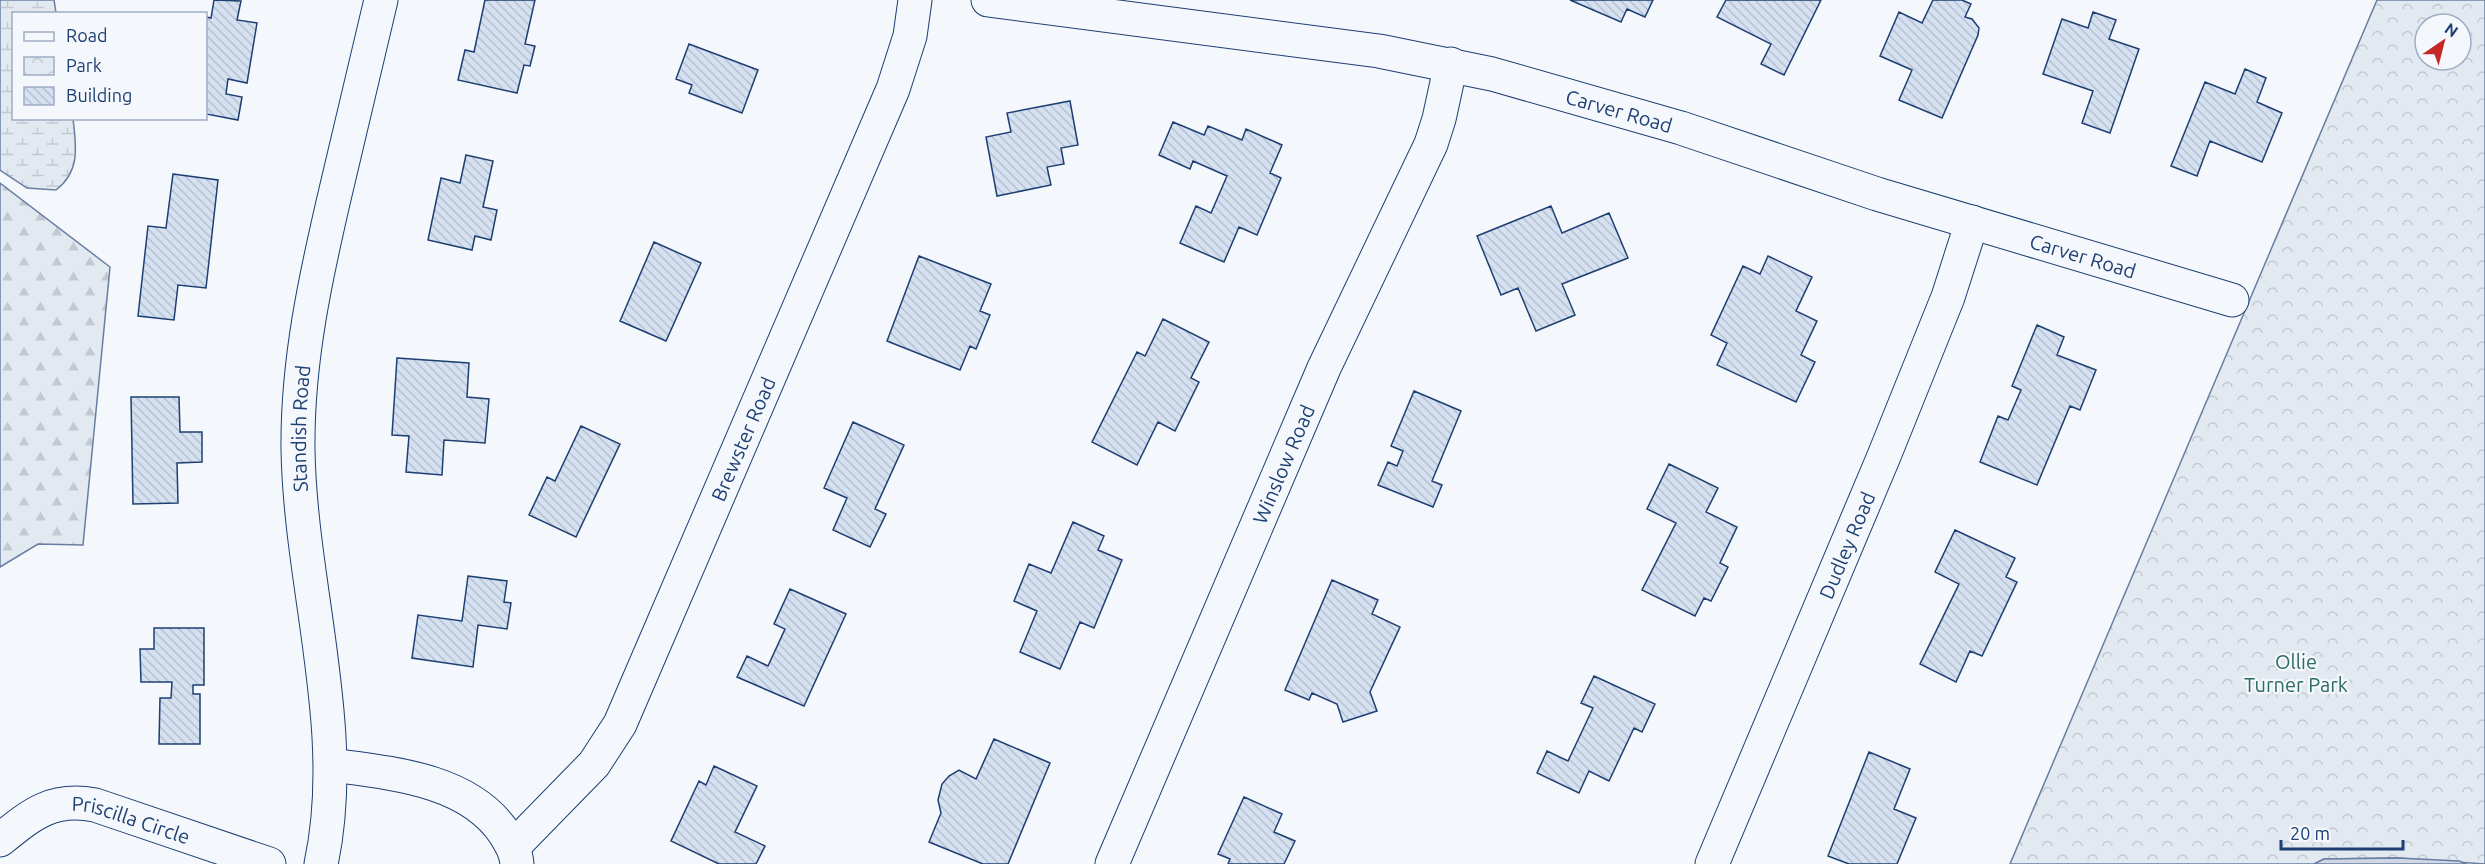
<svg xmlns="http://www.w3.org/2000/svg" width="2485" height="864" font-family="Ubuntu,sans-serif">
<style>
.forest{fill:url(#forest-firs);stroke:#687fa3;stroke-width:1.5}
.wetland{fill:url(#wetland-marsh);stroke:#687fa3;stroke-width:1.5}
.park{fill:url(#park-crowns);stroke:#687fa3;stroke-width:1.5;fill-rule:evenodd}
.water{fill:url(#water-ripples);stroke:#687fa3;stroke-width:1.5}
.building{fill:url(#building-back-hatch);stroke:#1d3f73;stroke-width:1.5}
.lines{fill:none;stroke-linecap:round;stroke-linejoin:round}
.street-casing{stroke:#1d3f73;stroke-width:35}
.street{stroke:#f4f7fb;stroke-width:33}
.labels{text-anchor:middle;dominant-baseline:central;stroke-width:4.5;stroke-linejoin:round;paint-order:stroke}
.street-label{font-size:20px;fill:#1d3f73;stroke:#f4f7fb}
.park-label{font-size:20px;fill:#2c6c60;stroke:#f4f7fb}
</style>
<defs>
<pattern id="forest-firs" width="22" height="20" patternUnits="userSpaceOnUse" patternTransform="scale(1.5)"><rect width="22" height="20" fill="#e3e9f0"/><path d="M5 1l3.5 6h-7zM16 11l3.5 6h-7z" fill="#c2c9d1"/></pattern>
<pattern id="wetland-marsh" width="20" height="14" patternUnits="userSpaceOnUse" patternTransform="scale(1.5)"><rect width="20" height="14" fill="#e3e9f0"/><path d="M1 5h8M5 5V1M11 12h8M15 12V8" fill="none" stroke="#c2c9d1"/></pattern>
<pattern id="park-crowns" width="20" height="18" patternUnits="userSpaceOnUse" patternTransform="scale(1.5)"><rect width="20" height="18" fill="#e3e9f0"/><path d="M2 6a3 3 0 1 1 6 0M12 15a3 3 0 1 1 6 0" fill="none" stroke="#c2c9d1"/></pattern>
<pattern id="water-ripples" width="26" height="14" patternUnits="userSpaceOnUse" patternTransform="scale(1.5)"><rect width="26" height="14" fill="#cfd7e4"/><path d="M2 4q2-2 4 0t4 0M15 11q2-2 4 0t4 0" fill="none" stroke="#b1bac7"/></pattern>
<pattern id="building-back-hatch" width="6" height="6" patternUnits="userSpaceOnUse" patternTransform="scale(1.5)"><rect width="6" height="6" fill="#d5e0f0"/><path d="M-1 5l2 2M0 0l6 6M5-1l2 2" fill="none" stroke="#b6c1d1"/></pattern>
</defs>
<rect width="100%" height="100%" fill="#f4f7fb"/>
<path class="forest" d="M0 183 110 267 83 545 38 544 0 567Z"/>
<path class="wetland" d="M0 0H54L56 13 14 14V118L73 119C76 145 81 171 56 190L27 188 0 170Z"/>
<path class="park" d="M2377 0H2485V864L2398 858 2324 859 2314 864H2010ZM2425 24H2461V60H2425Z"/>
<path class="water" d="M2398 858 2459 861 2467 864H2314L2324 859Z"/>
<path class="building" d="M214 0 241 1 237 20 257 23 247 83 228 79 226 94 242 97 238 120 206 114V17L211 18Z
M485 0H535L525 44 535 46 530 66 524 65 517 93 458 80 465 50 474 52Z
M1570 0H1653L1645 17 1627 9 1621 22Z
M1726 0H1821L1784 75 1761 64 1771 44 1717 17Z
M1933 0H1962L1971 4 1965 17 1972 19 1979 28 1978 35 1942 118 1899 100 1912 70 1880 56 1899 12 1922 23Z
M2093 12 2116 20 2109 39 2139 49 2110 133 2082 123 2093 91 2043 74 2062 19 2088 28Z
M689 44 758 70 742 113 689 93 692 85 676 79Z
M2245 69 2266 78 2257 102 2282 113 2262 162 2210 141 2197 176 2171 166 2205 82 2235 94Z
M1070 101 1078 145 1061 148 1064 164 1047 167 1051 185 997 196 986 137 1011 132 1007 113Z
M1173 122 1204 135 1208 126 1242 140 1246 129 1282 145 1270 173 1281 178 1257 235 1239 227 1224 262 1180 243 1196 206 1211 213 1227 176 1193 161 1190 169 1159 155Z
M466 155 493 161 483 207 497 210 491 240 475 236 472 250 428 240 441 178 460 183Z
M173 174 218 180 206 288 178 285 174 320 138 316 148 226 166 228Z
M1551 206 1562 233 1609 213 1628 258 1562 284 1575 315 1536 331 1518 288 1501 295 1477 236Z
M654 242 701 263 666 341 620 321Z
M919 256 991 284 980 311 990 315 976 349 970 346 960 370 887 341Z
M1768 256 1812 277 1796 311 1817 321 1801 355 1815 362 1796 402 1717 365 1727 343 1711 335 1743 266 1760 274Z
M1163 319 1209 342 1191 378 1199 382 1175 431 1158 422 1137 465 1092 442 1137 352 1145 356Z
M2037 325 2064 337 2057 355 2096 370 2080 410 2070 406 2037 485 1980 462 1998 416 2008 420 2021 390 2012 386Z
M397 358 469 363 467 397 489 399 485 443 444 440 442 475 406 472 409 436 392 435Z
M1414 391 1461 411 1432 481 1442 485 1433 507 1378 485 1388 462 1397 466 1403 451 1391 446Z
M131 397H179L180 432H202V462L177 463 178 503 133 504Z
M853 422 904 445 875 509 886 514 870 547 833 530 847 498 824 488Z
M581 426 620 444 576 537 529 515 547 477 555 481Z
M1669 464 1718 488 1706 512 1737 527 1720 563 1728 567 1711 601 1704 598 1695 616 1642 590 1676 523 1647 509Z
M1073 522 1104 536 1098 550 1122 560 1094 628 1080 622 1060 669 1020 652 1037 611 1014 601 1029 564 1051 573Z
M1955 530 2015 558 2006 577 2017 582 1982 656 1970 651 1956 682 1920 664 1959 584 1935 572Z
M468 576 507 581 504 602 511 603 507 629 478 625 473 667 412 658 418 615 462 621Z
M1332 580 1378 600 1372 614 1400 627 1370 692 1377 711 1343 722 1337 704 1312 693 1309 700 1285 690Z
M790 589 846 614 804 706 737 677 747 656 768 666 785 629 774 624Z
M154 628H204V685H193V694H200V744H159L160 698H171L172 682H141L140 649H154Z
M1594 676 1655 704 1642 732 1634 728 1609 781 1589 771 1579 793 1537 773 1547 751 1568 761 1593 708 1581 703Z
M994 739 1050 763 1008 864H983L929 842 941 813 938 800 942 784 949 776 959 770 976 779Z
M1869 752 1910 769 1894 809 1916 818 1897 864H1849L1828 856Z
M714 766 757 786 735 832 765 846 756 864H719L671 841 699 781 706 785Z
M1244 797 1282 814 1274 832 1295 841 1284 864H1228L1230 859 1218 854Z"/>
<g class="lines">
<defs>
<g id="street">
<path id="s1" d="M988 0 1379 51 1492 74 1681 128 1877 194 2232 300"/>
<path d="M331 765C391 773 469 779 505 834 511 844 516 852 517 864"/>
<path id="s2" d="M0 840C32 814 52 797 95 805L269 864"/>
<path id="s3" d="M513 847 594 764 620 724 893 89 910 36 915 0"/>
<path id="s4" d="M321 864C350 730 300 585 298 449 297 361 316 275 336 190 351 127 366 63 381 0"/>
<path id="s5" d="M1112 864 1324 368 1431 144 1439 119 1451 64"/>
<path id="s6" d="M1712 864 1884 456 1948 297 1972 222"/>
</g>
</defs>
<use href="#street" class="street-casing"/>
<use href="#street" class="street"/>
</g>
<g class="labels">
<g class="street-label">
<text stroke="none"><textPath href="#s1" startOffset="642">Carver Road</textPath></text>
<text stroke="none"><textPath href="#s1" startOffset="1128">Carver Road</textPath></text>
<text stroke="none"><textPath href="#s4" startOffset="438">Standish Road</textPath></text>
<text stroke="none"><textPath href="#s3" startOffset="474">Brewster Road</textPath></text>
<text stroke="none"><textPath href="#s5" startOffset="435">Winslow Road</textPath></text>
<text stroke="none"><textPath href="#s6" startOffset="346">Dudley Road</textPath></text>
<text stroke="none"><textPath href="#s2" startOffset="144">Priscilla Circle</textPath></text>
</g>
<g class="park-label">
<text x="2296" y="661">Ollie<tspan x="2296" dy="23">Turner Park</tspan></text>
</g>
</g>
<rect x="12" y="12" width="195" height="108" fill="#f4f7fb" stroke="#9eadc5" stroke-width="1.5"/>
<rect x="24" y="32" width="30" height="9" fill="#f4f7fb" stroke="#9eadc5" stroke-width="1.5"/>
<text x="66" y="42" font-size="18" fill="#1d3f73">Road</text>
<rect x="24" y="57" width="30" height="18" fill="url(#park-crowns)" stroke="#9eadc5" stroke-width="1.5"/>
<text x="66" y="72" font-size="18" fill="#1d3f73">Park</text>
<rect x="24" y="87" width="30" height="18" fill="url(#building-back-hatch)" stroke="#9eadc5" stroke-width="1.5"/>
<text x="66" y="102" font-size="18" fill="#1d3f73">Building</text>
<g transform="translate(2443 42) rotate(35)"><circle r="28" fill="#f4f7fb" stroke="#9eadc5" stroke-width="1.5"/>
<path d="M0-4.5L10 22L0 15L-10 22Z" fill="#c62828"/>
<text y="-9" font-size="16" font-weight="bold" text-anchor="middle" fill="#1d3f73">N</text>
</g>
<path d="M2281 840v9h122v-9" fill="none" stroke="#1d3f73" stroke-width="3"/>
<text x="2290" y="840" font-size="18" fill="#1d3f73" stroke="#f4f7fb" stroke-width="4.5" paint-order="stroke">20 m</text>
</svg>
